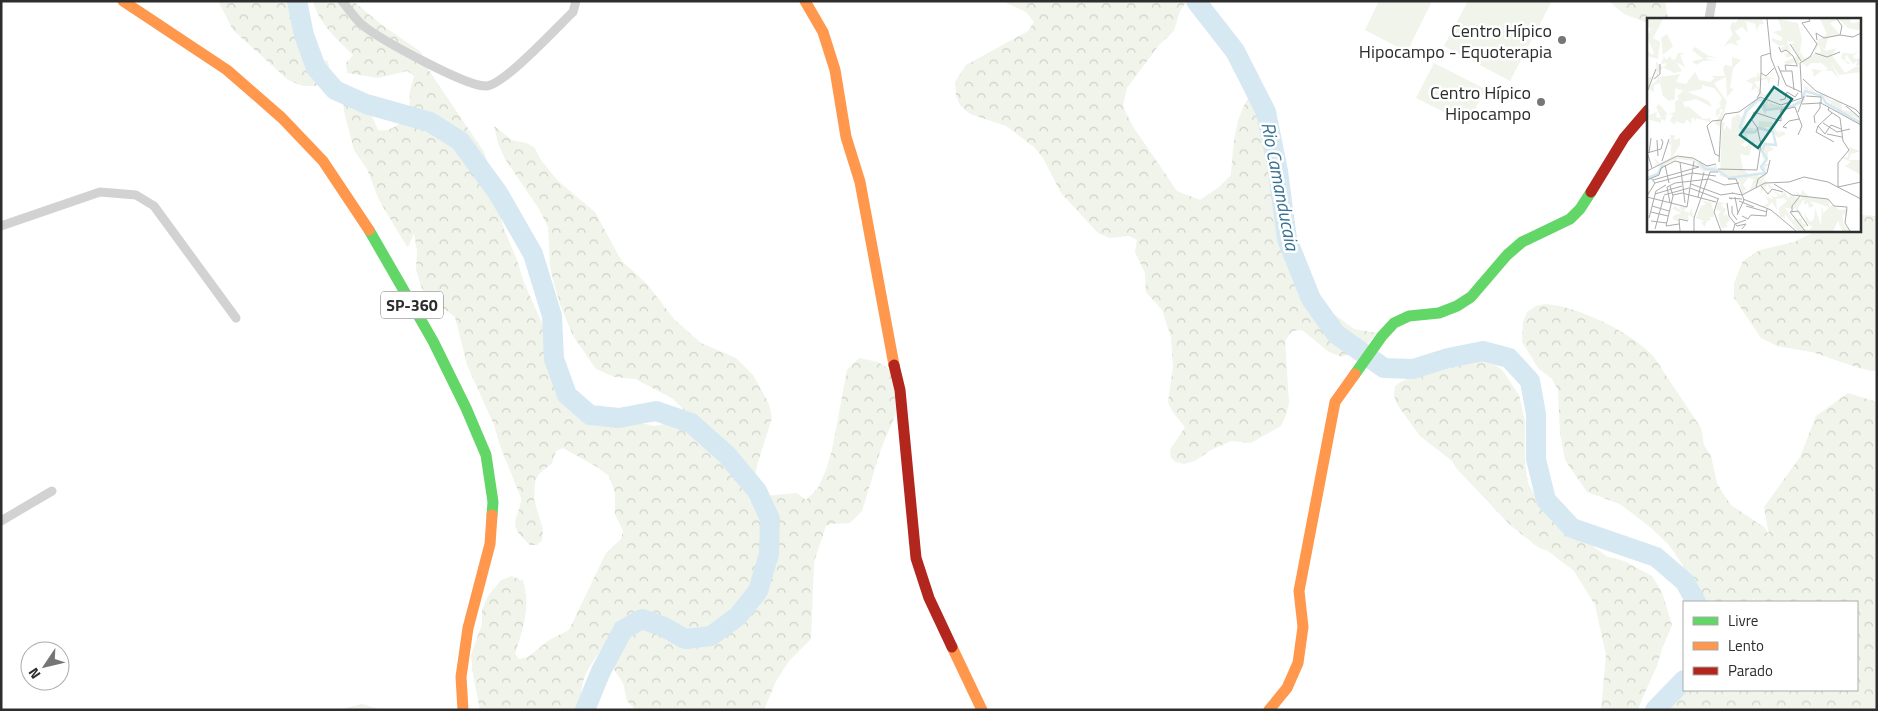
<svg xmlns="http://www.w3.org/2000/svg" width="1878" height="711" font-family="'Titillium Web',sans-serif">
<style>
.forest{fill:url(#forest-crowns)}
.garden{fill:#f0f4ea}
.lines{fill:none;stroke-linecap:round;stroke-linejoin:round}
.river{stroke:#d6e8f2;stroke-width:20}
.street{stroke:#d2d2d2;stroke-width:9}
.fast{stroke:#63d668;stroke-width:11}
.slow{stroke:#ff974d;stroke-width:11}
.jam{stroke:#b3261e;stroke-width:11}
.poi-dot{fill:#767676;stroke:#fff;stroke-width:2}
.labels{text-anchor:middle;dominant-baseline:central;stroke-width:5;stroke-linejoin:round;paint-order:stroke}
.shield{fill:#fff;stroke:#6c6c6c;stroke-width:1}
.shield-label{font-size:16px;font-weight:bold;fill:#2d2d2d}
.poi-label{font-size:18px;fill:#2d2d2d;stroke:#fff;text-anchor:end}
.water-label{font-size:19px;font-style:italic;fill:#377292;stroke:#fff}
.inset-river{fill:none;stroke:#d6e8f2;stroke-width:2.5}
.inset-road{fill:none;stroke:#ababab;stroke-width:1}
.view{fill:#0f766e;fill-opacity:0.15;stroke:#0f766e;stroke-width:2.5}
.inset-edge{fill:none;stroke:#2d2d2d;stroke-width:2.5}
</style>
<defs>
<pattern id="forest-crowns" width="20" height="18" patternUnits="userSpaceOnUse" patternTransform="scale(1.25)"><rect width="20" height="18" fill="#f0f4ea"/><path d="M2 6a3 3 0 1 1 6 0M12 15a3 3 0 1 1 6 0" fill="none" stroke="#ced2c9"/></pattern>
</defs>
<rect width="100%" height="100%" fill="#fff"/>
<path class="forest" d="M218 1H297L299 6 301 27 315 55 319 59 328 61 329 67 323 80 316 86H303L288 80 233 30Z
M313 1H353L382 25 421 52 428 69 484 152 497 189 498 208 504 229 517 260 523 280 545 330 546 350 550 368 561 384 579 405 600 411 618 419 655 426 673 422 684 410 672 398 635 379 614 377 596 369 573 336 560 304 554 284 550 266 548 227 539 209 505 159 498 143 494 126 512 140 526 143 534 147 541 160 558 181 595 212 621 260 647 284 674 319 701 343 736 358 753 375 769 404 772 418 758 462 749 502 763 496 797 493 806 500 818 488 826 470 832 450 847 370 859 358 878 362 893 372 898 409 881 449 862 511 850 523 830 524 826 526 814 562 811 639 789 661 776 681 764 710H636L627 701 623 683 601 650C594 660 586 670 583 682 580 691 582 701 579 710H480L473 674 471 655 482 624V610L488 596 501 580 512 576 523 581C531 606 523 629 515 654L519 659 528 657 549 640 569 630 606 553 621 539 623 531 615 514V493L609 476 597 467 563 448 556 451 552 463 539 474 535 481 534 500 543 529 542 540 537 545H530C522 537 512 530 516 518 518 510 521 507 521 498L500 446 494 425 467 365 455 317 429 298 422 289 416 270 417 251 414 233 409 245 407 247 379 200 367 169 354 150 344 111 343 92 358 90 363 95 378 130C391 133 400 123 409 114L410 91 414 76 407 71 378 78 347 73 346 63 353 55C337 39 319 24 313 1Z
M1003 1H1187L1180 11 1174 31 1159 45 1127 88 1123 106 1132 125 1177 191 1200 200 1219 187 1231 175C1233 151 1234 121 1247 100 1250 96 1255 93 1260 90L1272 116 1277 141 1276 179 1280 218 1292 263 1304 286 1322 305 1354 329 1377 333 1365 346 1342 357 1329 352 1302 330 1292 331 1285 341 1289 403 1286 415 1281 426 1251 443 1231 441 1211 450 1195 461 1184 464 1176 462 1171 458 1170 450 1185 427 1172 411 1168 402 1173 367 1171 337 1162 310 1146 292 1145 273 1135 252 1137 240 1129 236 1109 238 1098 233 1061 193 1043 158 1034 147 1006 126 970 114 960 105 956 96 955 82 966 65 1028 31 1034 22 1026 12Z
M1609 1H1665L1668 19H1648V23L1624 14Z
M1859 215 1877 216V370L1872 371 1859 368 1812 352 1777 346 1761 338 1734 298V283L1743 261 1752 255 1760 250 1794 242 1818 230H1859Z
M1546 304C1579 307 1631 332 1654 357L1701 428 1704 445 1711 456 1717 483 1722 492 1731 505 1764 527 1769 535 1764 507 1800 457 1816 416 1848 393 1877 402V710H1734V708L1733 710H1668L1675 690 1684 675V690H1857V602H1754V597L1752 602H1701L1697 586 1669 545 1650 527 1620 504 1587 492 1565 460 1560 433 1558 390 1552 379 1538 368 1522 342 1523 322 1527 312 1536 306Z
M1471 357 1495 365 1503 371 1519 395 1525 421V463L1528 484 1541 504 1565 525 1606 556 1624 561 1652 576 1662 592 1672 625 1662 649 1657 666 1642 699 1638 710H1601L1606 655 1595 605 1574 571 1548 551 1539 548 1510 525 1457 469 1452 461 1420 436 1414 428 1397 404 1394 395 1395 386C1413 373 1424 373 1444 367 1453 364 1460 358 1471 357Z
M363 704 381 710H340L341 709Z"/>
<path class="garden" d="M1379 1H1432L1407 52 1365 30Z
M1468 1H1552L1510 81 1444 46Z
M1434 63 1485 89 1468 124 1416 98Z"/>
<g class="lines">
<path class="river" d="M297 1 304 35 316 68 335 90 366 104 430 122 460 141 498 193 533 254 552 316 554 359 567 395 590 415 619 418 656 411 691 423 727 455 757 491 770 519 769 554 758 591 738 616 711 636 685 639 664 627 642 619 623 630 601 671 585 710
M1196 1 1235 51 1266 112 1278 171 1287 239 1311 299 1336 334 1384 368 1413 369 1448 358 1483 351 1509 358 1530 381 1536 414V459L1546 500 1572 528 1656 557 1685 582 1696 602
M1655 710 1684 680"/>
<path class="street" d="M342 1C349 9 356 21 365 27 382 40 468 88 487 86 506 83 557 27 573 12L576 1
M1709 19 1712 1
M1 226 100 192 136 195 154 206 236 318
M1 521 52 491"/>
<path class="fast" d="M369 230 433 341 466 408 486 455 493 502 492 515
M1355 374 1382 336 1394 323 1409 316 1439 313 1457 306 1471 297 1507 255 1522 242 1570 219 1580 209 1591 192"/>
<path class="slow" d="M123 1 227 70 282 118 323 161 369 230
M805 1 823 32 835 70 846 137 860 182 894 365
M952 647 982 710
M463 710 461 677 468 628 490 544 492 515
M1269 710 1287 688 1298 663 1303 627 1299 591 1335 402 1355 374"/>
<path class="jam" d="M1591 192 1624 138 1648 110
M894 365 900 390 916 558 929 598 952 647"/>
</g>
<g class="poi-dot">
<circle cx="1562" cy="40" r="5"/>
<circle cx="1541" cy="102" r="5"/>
</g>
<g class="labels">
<rect class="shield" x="381" y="291.5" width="62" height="27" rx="4"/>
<g class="shield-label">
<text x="412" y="305">SP-360</text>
</g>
<g class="poi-label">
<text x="1552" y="30">Centro Hípico<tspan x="1552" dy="21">Hipocampo - Equoterapia</tspan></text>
<text x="1531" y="92">Centro Hípico<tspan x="1531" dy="21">Hipocampo</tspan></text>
</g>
<g class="water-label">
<text transform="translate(1281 186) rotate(79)">Rio Camanducaia</text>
</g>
</g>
<g transform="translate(1647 18)">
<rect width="214" height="214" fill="#fff"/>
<path d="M0 1H16L6 20 13 24 11 41 0 38V33L6 37 7 35 0 19 4 11 1 8 0 15ZM87 1H115L117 6H113L110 11 111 18 108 6 99 3 101 15 95 9 88 13 94 21 89 23 91 28 84 25 77 28 86 16 83 10 85 4 89 5 91 1ZM131 1 151 5 155 21 153 33 157 40 174 34 172 27 167 35 171 22 180 16 173 1H203L204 5 212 4 214 11 211 12 201 10 192 1 183 5 193 17 181 20 178 31 174 28 179 33 190 30 185 37 198 55 208 49 214 48V54L192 57 184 44 192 61 185 53H174L167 59 165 51 179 53 181 50 174 45H164L160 49 153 43 151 47 149 44 140 47 137 44 151 38 144 26 148 24 140 23 145 38 139 40 138 36 142 35 134 31 137 27 132 28 125 23V20L134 23 136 20 126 14 135 12ZM20 16 26 28 16 37 14 20ZM48 29 60 37 71 40 61 39 59 41 68 42 56 43 49 47 45 43 56 41 45 32ZM212 32 206 38 208 41 214 40 213 47 209 48 210 43 206 46 199 36 198 43 204 45 201 46 194 40 196 35 191 34 206 36ZM31 35H38L33 37 38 49 29 44 35 53 27 55 16 49 11 55 12 63 13 59 33 56 29 64 39 66 48 54 52 62 63 64 68 60 64 58H78L76 51 78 47 85 48V39L94 42 86 50 83 70 87 71 80 79 79 59 67 65 80 84 73 108 68 106 76 92 72 91 74 94 69 99V92L74 88 72 86 75 80 67 70 55 67V71L41 74 62 83 65 89 49 81 36 84 38 90 41 88 56 101 64 100 63 104 49 100V103L45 99 44 106 40 101 37 106 29 103 28 107 23 103 26 97 22 96 28 94V84L32 81 30 78 36 73 28 70V81L22 83 16 78 13 65 7 67V74L0 71V60L6 58 3 68 10 62 9 43 14 49 19 48V45L14 46 17 38 19 42 24 38V41L28 42ZM111 54 114 61 120 58 128 61H123L122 67 120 61 107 64 117 77 121 75 119 79 112 78 110 69 104 73 106 66 99 63 108 58 109 61ZM159 67 164 75 162 68 169 76H178L183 82 194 84 195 92 203 93 213 99 214 102 204 97 209 104 189 93V89L177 85V82L186 87 175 77 160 74 157 70ZM112 80 121 83V88L122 85 137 89 158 82 149 89 119 92V98L113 88 117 85 114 82 101 94 97 109 110 111 100 114 95 110 99 115H109L100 117 101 122 94 127 98 129 107 122 102 138 93 136 96 151 102 156H111V159L120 155 115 164 118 162 125 169 122 171 121 166 113 176 114 171 111 170H115L110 165 113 159 107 171 103 172 107 161 101 160 96 167 100 172H96L98 175 95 176 92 162 73 158 75 104 78 105 76 109 78 112 79 107 84 112 85 100 91 96 95 100 99 91ZM12 86 20 95 18 103 14 101V105L0 101V91H3L2 97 10 94 9 99 14 100 9 89ZM112 103 125 104 130 114 133 112 131 116 135 113 139 116 131 120 122 109H118L120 112 111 111ZM23 117H28L27 122 33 120V127L26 138 45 140 64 149 70 147V153H55L47 143 31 141 15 148 8 158 13 148 6 147 10 146 6 139 13 145 24 139V127L19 124 24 123ZM115 123 128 127 119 126 127 131 121 134V139L117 137 121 143 116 141 118 146H124L118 149 122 154 114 150 117 147 114 132 111 133ZM202 129 213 133 204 136 202 142H214V157L198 148 204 144 193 139H201ZM125 172 134 177 138 174 141 180 144 178 141 176 153 181 155 179 150 177 149 173 154 177 155 172 163 179 182 181V189L163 183 167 188 162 190 161 185 157 187V181L151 190 155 196 149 195 150 191 138 190 147 203 148 196 150 201 155 200V205L161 207 157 210 162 212 165 209 159 204 157 194 163 204 167 201 168 190 174 207 175 187 176 195 185 187 193 192 201 191 200 199 196 195V205L202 213H195L191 203 186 213H151L138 196V200L133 199 132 190 140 183 137 180 129 181 130 192 125 184 121 189H114L122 185 119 179 125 181 126 176 127 179 132 178ZM55 183 64 184 66 191 67 199H62L64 202 60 203 58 209 54 205 57 203 49 200 54 188 59 186ZM71 184 77 185 74 188 79 191 76 198 79 196 83 201 79 207 81 209 74 210 71 197 74 193 69 192ZM28 188 35 193 32 188 40 189 37 193 43 195 44 189 47 200 41 197 42 203 31 199 32 204 26 201V198L34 195 26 191 23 193Z" fill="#f0f4ea"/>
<path class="inset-river" d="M52 144 58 151 70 152 82 160 118 155 114 149 120 141 115 133 118 126 129 127 126 114 112 110 108 114H98L93 109 99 93 111 81 116 83 118 92 143 89 156 82 158 73 175 78 179 85 214 105M0 160 11 156 16 147"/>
<path class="inset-road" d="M120 1 124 40 132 60 131 68M193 17 206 19 214 15M170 22 169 15 177 20 193 17 195 8 190 1M143 26 154 43M132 29 134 34 139 32 146 38 150 47M168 35 180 39 193 34M131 48 139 67 154 74M139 52 138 47 151 48M133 53H145L147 72M114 55V38L124 35M7 61 13 56V46M156 61 169 73 208 91 214 97M0 74 9 51M159 78 174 79V85M110 80 113 75 114 55 119 58 127 50M133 82 138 81 140 74 148 79 151 75M155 86 174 85 214 107M199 88 212 99M182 89 181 92 193 100 196 123 202 132 191 145V169M151 94 157 78M185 95 171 108 169 114 187 124M168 105 167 98 173 90V84M176 105 190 114 203 111M171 108 178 116 184 107 194 111M140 110 136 109 142 103 152 101M180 116 195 119M10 122 11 138M0 134 5 150M0 135 14 131 16 124 14 121M2 135 4 120M72 138 68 136 60 108 65 103 74 102M15 143 22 121M33 144 38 185M72 144 74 104 78 96 92 94 113 79 134 87 155 80 153 45 163 39 170 26 155 5 163 3 162 1M18 147 22 165M71 151 110 152 114 126 110 109 104 101 107 94 134 103V92L148 89 155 108 151 117M0 153 30 138 46 140 60 148 69 146M4 160 8 165 45 155 69 158M81 161H89L97 182 90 197M0 162 12 157 14 150 28 143 52 149M6 162 52 149M44 166 74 177 86 175M127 166 145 177 181 181 187 188 200 189 198 205 203 213M23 168 26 178 19 208 32 206M114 168 121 176 125 171 136 174M191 169 214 164M43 170 72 181M109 170 111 161 120 155 123 142M85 175 95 177 118 165 142 164 157 159 181 164 214 181M8 176 35 168M17 177 42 170M26 177 35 175 69 184M0 178 8 165M0 179 40 189 47 143M51 179 57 154M88 179 91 195M71 181 67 194 74 213M85 181 82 180 95 181M96 181 124 192 149 213M92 183 107 189M23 185 20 169 28 165 62 161 77 167 92 165M80 185 82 198 90 208 99 206 95 211M5 188 22 193M85 188V195L90 202M99 188 120 194M4 194 21 198M145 194V188L153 178M95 198 101 201 104 197 119 198 120 191M2 200 9 173 19 167M4 203 20 205M8 211 17 178M33 213 32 201 41 203M47 213V200L63 154H71M86 213 88 206 99 202M158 213 143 194 151 193 161 208"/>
<path class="view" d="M127 69 145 81 111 130 93 117Z"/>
<rect width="214" height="214" class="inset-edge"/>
</g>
<rect width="1878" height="711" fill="none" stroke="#2d2d2d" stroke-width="5"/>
<rect x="1683" y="601" width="175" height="90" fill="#ffffff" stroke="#ababab"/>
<rect x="1693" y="617" width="25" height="8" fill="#63d668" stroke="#ababab"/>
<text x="1728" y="626" font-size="15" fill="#2d2d2d">Livre</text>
<rect x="1693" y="642" width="25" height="8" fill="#ff974d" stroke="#ababab"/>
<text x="1728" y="651" font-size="15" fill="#2d2d2d">Lento</text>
<rect x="1693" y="667" width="25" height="8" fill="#b3261e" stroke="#ababab"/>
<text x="1728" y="676" font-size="15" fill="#2d2d2d">Parado</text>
<g transform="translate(45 666) rotate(235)"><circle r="24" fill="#ffffff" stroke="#ababab"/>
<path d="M0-4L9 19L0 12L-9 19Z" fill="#767676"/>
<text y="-8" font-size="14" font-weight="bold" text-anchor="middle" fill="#2d2d2d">N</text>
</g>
</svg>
